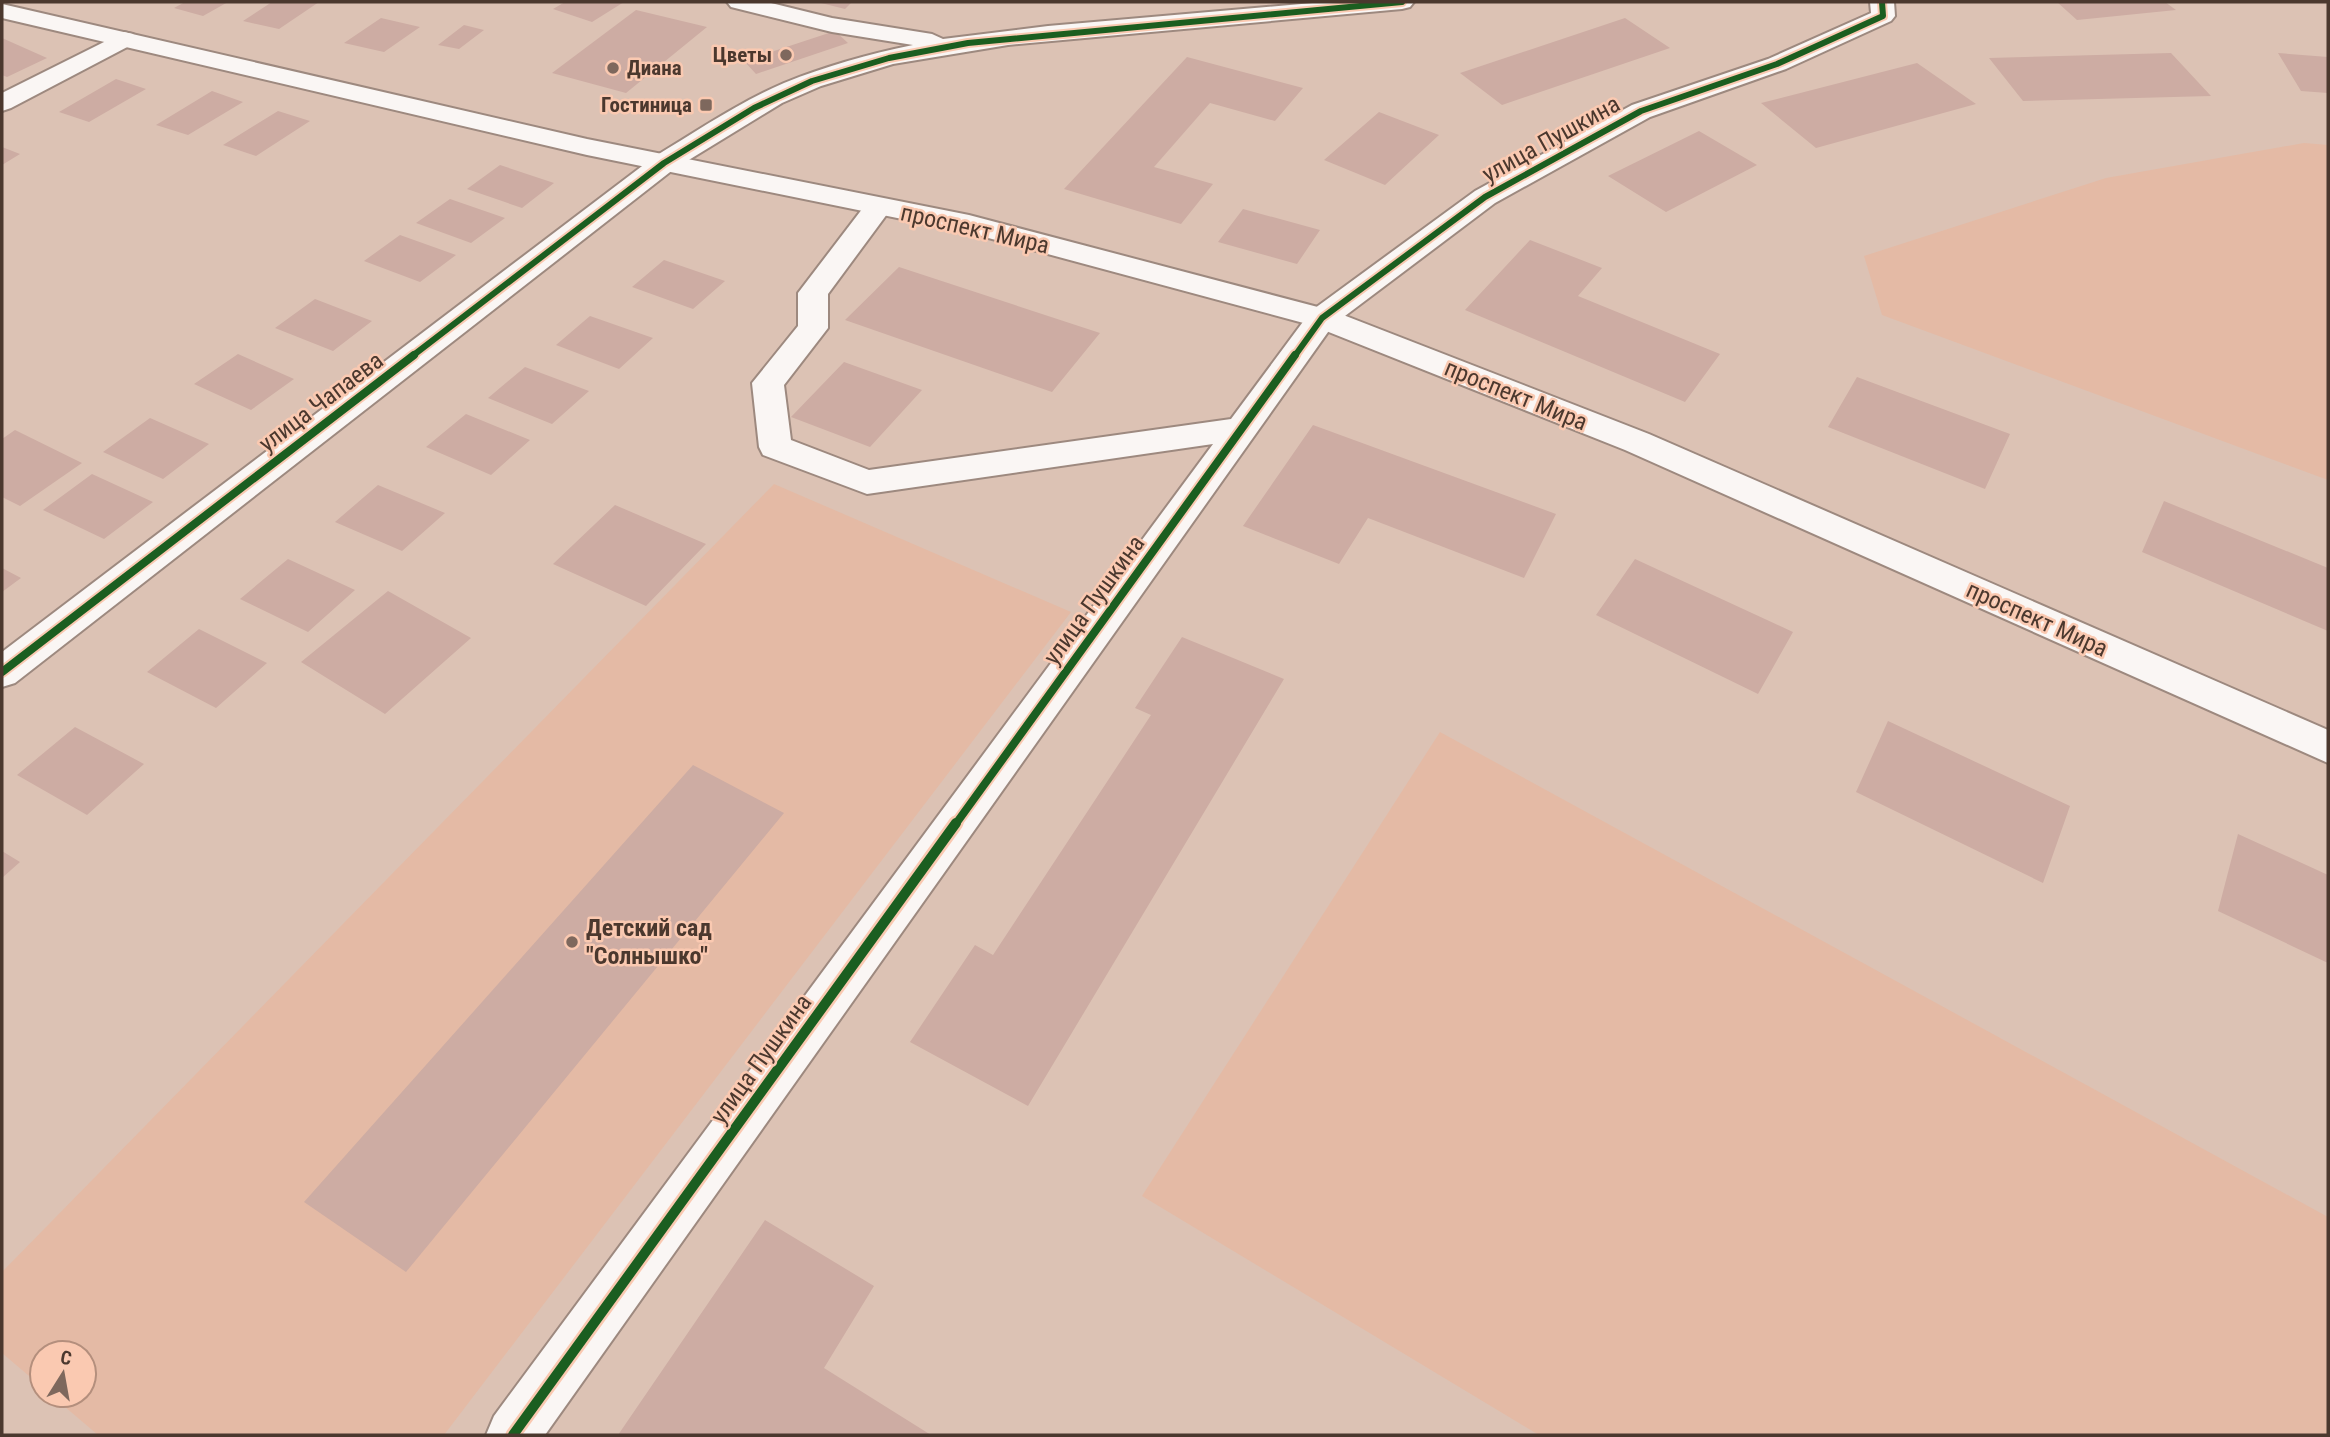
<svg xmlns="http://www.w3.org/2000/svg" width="2330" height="1437" font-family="'Roboto Condensed',sans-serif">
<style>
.built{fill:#e4baa5}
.building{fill:#cdaca3}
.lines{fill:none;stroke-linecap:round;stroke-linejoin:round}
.minor-casing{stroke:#9d897f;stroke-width:4}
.major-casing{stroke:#9d897f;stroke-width:4}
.minor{fill:#faf6f4;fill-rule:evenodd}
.major{fill:#faf6f4;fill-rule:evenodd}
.cycleway-far2-casing{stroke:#fac9b1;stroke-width:10}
.cycleway-far1-casing{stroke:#fac9b1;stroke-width:12}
.cycleway-casing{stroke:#fac9b1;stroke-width:15}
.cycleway-far2{stroke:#1b5e20;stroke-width:6}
.cycleway-far1{stroke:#1b5e20;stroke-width:8}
.cycleway{stroke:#1b5e20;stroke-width:10}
.poi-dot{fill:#7e685d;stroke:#fac9b1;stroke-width:2.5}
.labels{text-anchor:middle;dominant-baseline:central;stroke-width:5;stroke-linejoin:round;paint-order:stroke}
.far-poi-label{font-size:21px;font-weight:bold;fill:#4b382e;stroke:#fac9b1;text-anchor:end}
.street-label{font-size:24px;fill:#4b382e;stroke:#fac9b1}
.poi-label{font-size:24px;font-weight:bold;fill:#4b382e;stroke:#fac9b1;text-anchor:start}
</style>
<rect width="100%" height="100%" fill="#dcc2b4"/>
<path class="built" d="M2304 143 2328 145V480L1882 315 1864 256 2106 178Z
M774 484 1071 612 444 1435H98L51 1395H84V1353H42V1387L2 1353V1272Z
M1440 732 2328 1217V1435H1539L1142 1196Z"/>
<path class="building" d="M185 2H228L203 16 174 8Z
M272 2H319L279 29 243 21Z
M565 2H624L592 22 553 9Z
M817 2H852L845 9Z
M2057 2H2165L2176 10 2077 20Z
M636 10 707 27 626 93 552 73Z
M381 18 420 27 384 52 344 43Z
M1625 18 1670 48 1502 105 1460 73Z
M464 25 484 30 459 49 438 45Z
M835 31 848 43 756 74 744 61Z
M2 38 47 58 7 77 2 75Z
M2171 53 2211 96 2023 101 1989 58Z
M2278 53 2328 57V93L2301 91Z
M1187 57 1303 88 1275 121 1210 103 1154 167 1213 184 1181 224 1064 189Z
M1917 63 1976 104 1816 148 1761 103Z
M116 79 146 89 89 122 59 112Z
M212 91 243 102 188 135 156 125Z
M278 111 310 121 256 156 223 145Z
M1379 112 1439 135 1385 185 1324 160Z
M1699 131 1757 165 1666 212 1608 176Z
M2 147 20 154 2 165Z
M500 165 554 183 522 208 467 189Z
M450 199 505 218 471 243 416 223Z
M1243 209 1320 230 1297 264 1218 242Z
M400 235 456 255 420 282 364 261Z
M1530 240 1602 268 1578 296 1720 354 1685 402 1465 310Z
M664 260 725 281 693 309 632 287Z
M899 267 1100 333 1052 392 845 320Z
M315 299 372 321 333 351 275 328Z
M590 316 653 338 619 369 556 345Z
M238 354 294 379 251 410 194 384Z
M844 362 922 390 870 447 791 417Z
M525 367 589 391 552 424 488 398Z
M1857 377 2010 434 1985 489 1828 427Z
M466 414 530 440 491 475 426 447Z
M150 418 209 444 163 479 103 452Z
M1313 425 1556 514 1524 578 1368 518 1339 564 1243 526Z
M15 430 82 463 20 506 2 497V439Z
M92 474 153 502 104 539 43 510Z
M378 485 445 513 402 551 335 522Z
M2164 501 2328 568V631L2142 552Z
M615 505 706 544 646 606 553 564Z
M288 559 355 590 308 632 240 599Z
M1635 559 1793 632 1758 694 1596 615Z
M2 568 21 578 2 592Z
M388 591 471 638 385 714 301 662Z
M199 629 267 663 216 708 147 672Z
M1182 637 1284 679 1028 1106 910 1042 975 945 993 955 1151 715 1135 708Z
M1888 721 2070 806 2043 883 1856 792Z
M75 727 144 764 87 815 17 775Z
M693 765 784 813 406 1272 304 1202Z
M2238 834 2328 875V963L2218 911Z
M2 851 20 862 2 878Z
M765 1220 874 1286 824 1368 931 1435H618Z"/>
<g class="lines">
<defs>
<path id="minor" d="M727 2H767L832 18 932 34 943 39 1048 26 1324 2H1414L1410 7 1402 9 1008 45 893 64 821 86 782 103 674 169 15 683 2 687V652L654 157C697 131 738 103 784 83 826 66 869 54 913 45L832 32 731 7Z
M1870 2H1894L1895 16 1891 21 1786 69 1650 117 1495 203 1333 325 545 1435H486L494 1416 1213 444 867 494 763 455 759 447 752 383 798 326V293L869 200 879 198 889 200 893 206 828 294V328L784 385 791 440 869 470 1231 419 1311 311 1475 191 1632 105 1768 59 1871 13Z
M124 32 133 34 136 39 133 44 11 108 2 111V93Z"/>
<path id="major" d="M2 4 587 139 969 215 1333 311 1649 434 2328 730V763L1625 450 1311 325 966 232 587 155 2 18Z"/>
</defs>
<use href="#minor" class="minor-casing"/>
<use href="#major" class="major-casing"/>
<use href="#minor" class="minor"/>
<use href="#major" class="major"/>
<defs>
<path id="cycleway-far2" d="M411 357 664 163 754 108 812 81 889 58 968 43 1402 2
M1294 357 1322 318 1485 197 1641 111 1777 64 1883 16 1882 2"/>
<path id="cycleway-far1" d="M2 672 414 355
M955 825 1295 355"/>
<path id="cycleway" d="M513 1435 956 823"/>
</defs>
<use href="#cycleway-far2" class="cycleway-far2-casing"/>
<use href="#cycleway-far1" class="cycleway-far1-casing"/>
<use href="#cycleway" class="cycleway-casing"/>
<use href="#cycleway-far2" class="cycleway-far2"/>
<use href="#cycleway-far1" class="cycleway-far1"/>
<use href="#cycleway" class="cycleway"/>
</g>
<g class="poi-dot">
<circle cx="786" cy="55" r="7"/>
<circle cx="613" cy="68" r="7"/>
<rect x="699" y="98" width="14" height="14" rx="3.5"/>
<circle cx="572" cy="942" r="7"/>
</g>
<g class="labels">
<g class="far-poi-label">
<text x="772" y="55">Цветы</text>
<text x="627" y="68" text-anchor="start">Диана</text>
<text x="692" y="105">Гостиница</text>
</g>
<g class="street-label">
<text transform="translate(1551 139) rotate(-29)">улица Пушкина</text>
<text transform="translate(975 229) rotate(13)">проспект Мира</text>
<text transform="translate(1516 395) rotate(22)">проспект Мира</text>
<text transform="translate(321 402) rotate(-37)">улица Чапаева</text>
<text transform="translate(1094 600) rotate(-54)">улица Пушкина</text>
<text transform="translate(2037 619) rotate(24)">проспект Мира</text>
<text transform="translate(761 1059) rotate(-54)">улица Пушкина</text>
</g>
<g class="poi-label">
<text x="586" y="928">Детский сад<tspan x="586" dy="28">"Солнышко"</tspan></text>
</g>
</g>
<rect width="2330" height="1437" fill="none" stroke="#4b382e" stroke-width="7"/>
<g transform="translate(63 1374) rotate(11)"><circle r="33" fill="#fac9b1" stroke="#b48f7d" stroke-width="2"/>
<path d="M0-5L12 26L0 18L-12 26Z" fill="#7e685d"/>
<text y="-10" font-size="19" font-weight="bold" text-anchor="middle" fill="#4b382e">С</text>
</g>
</svg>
